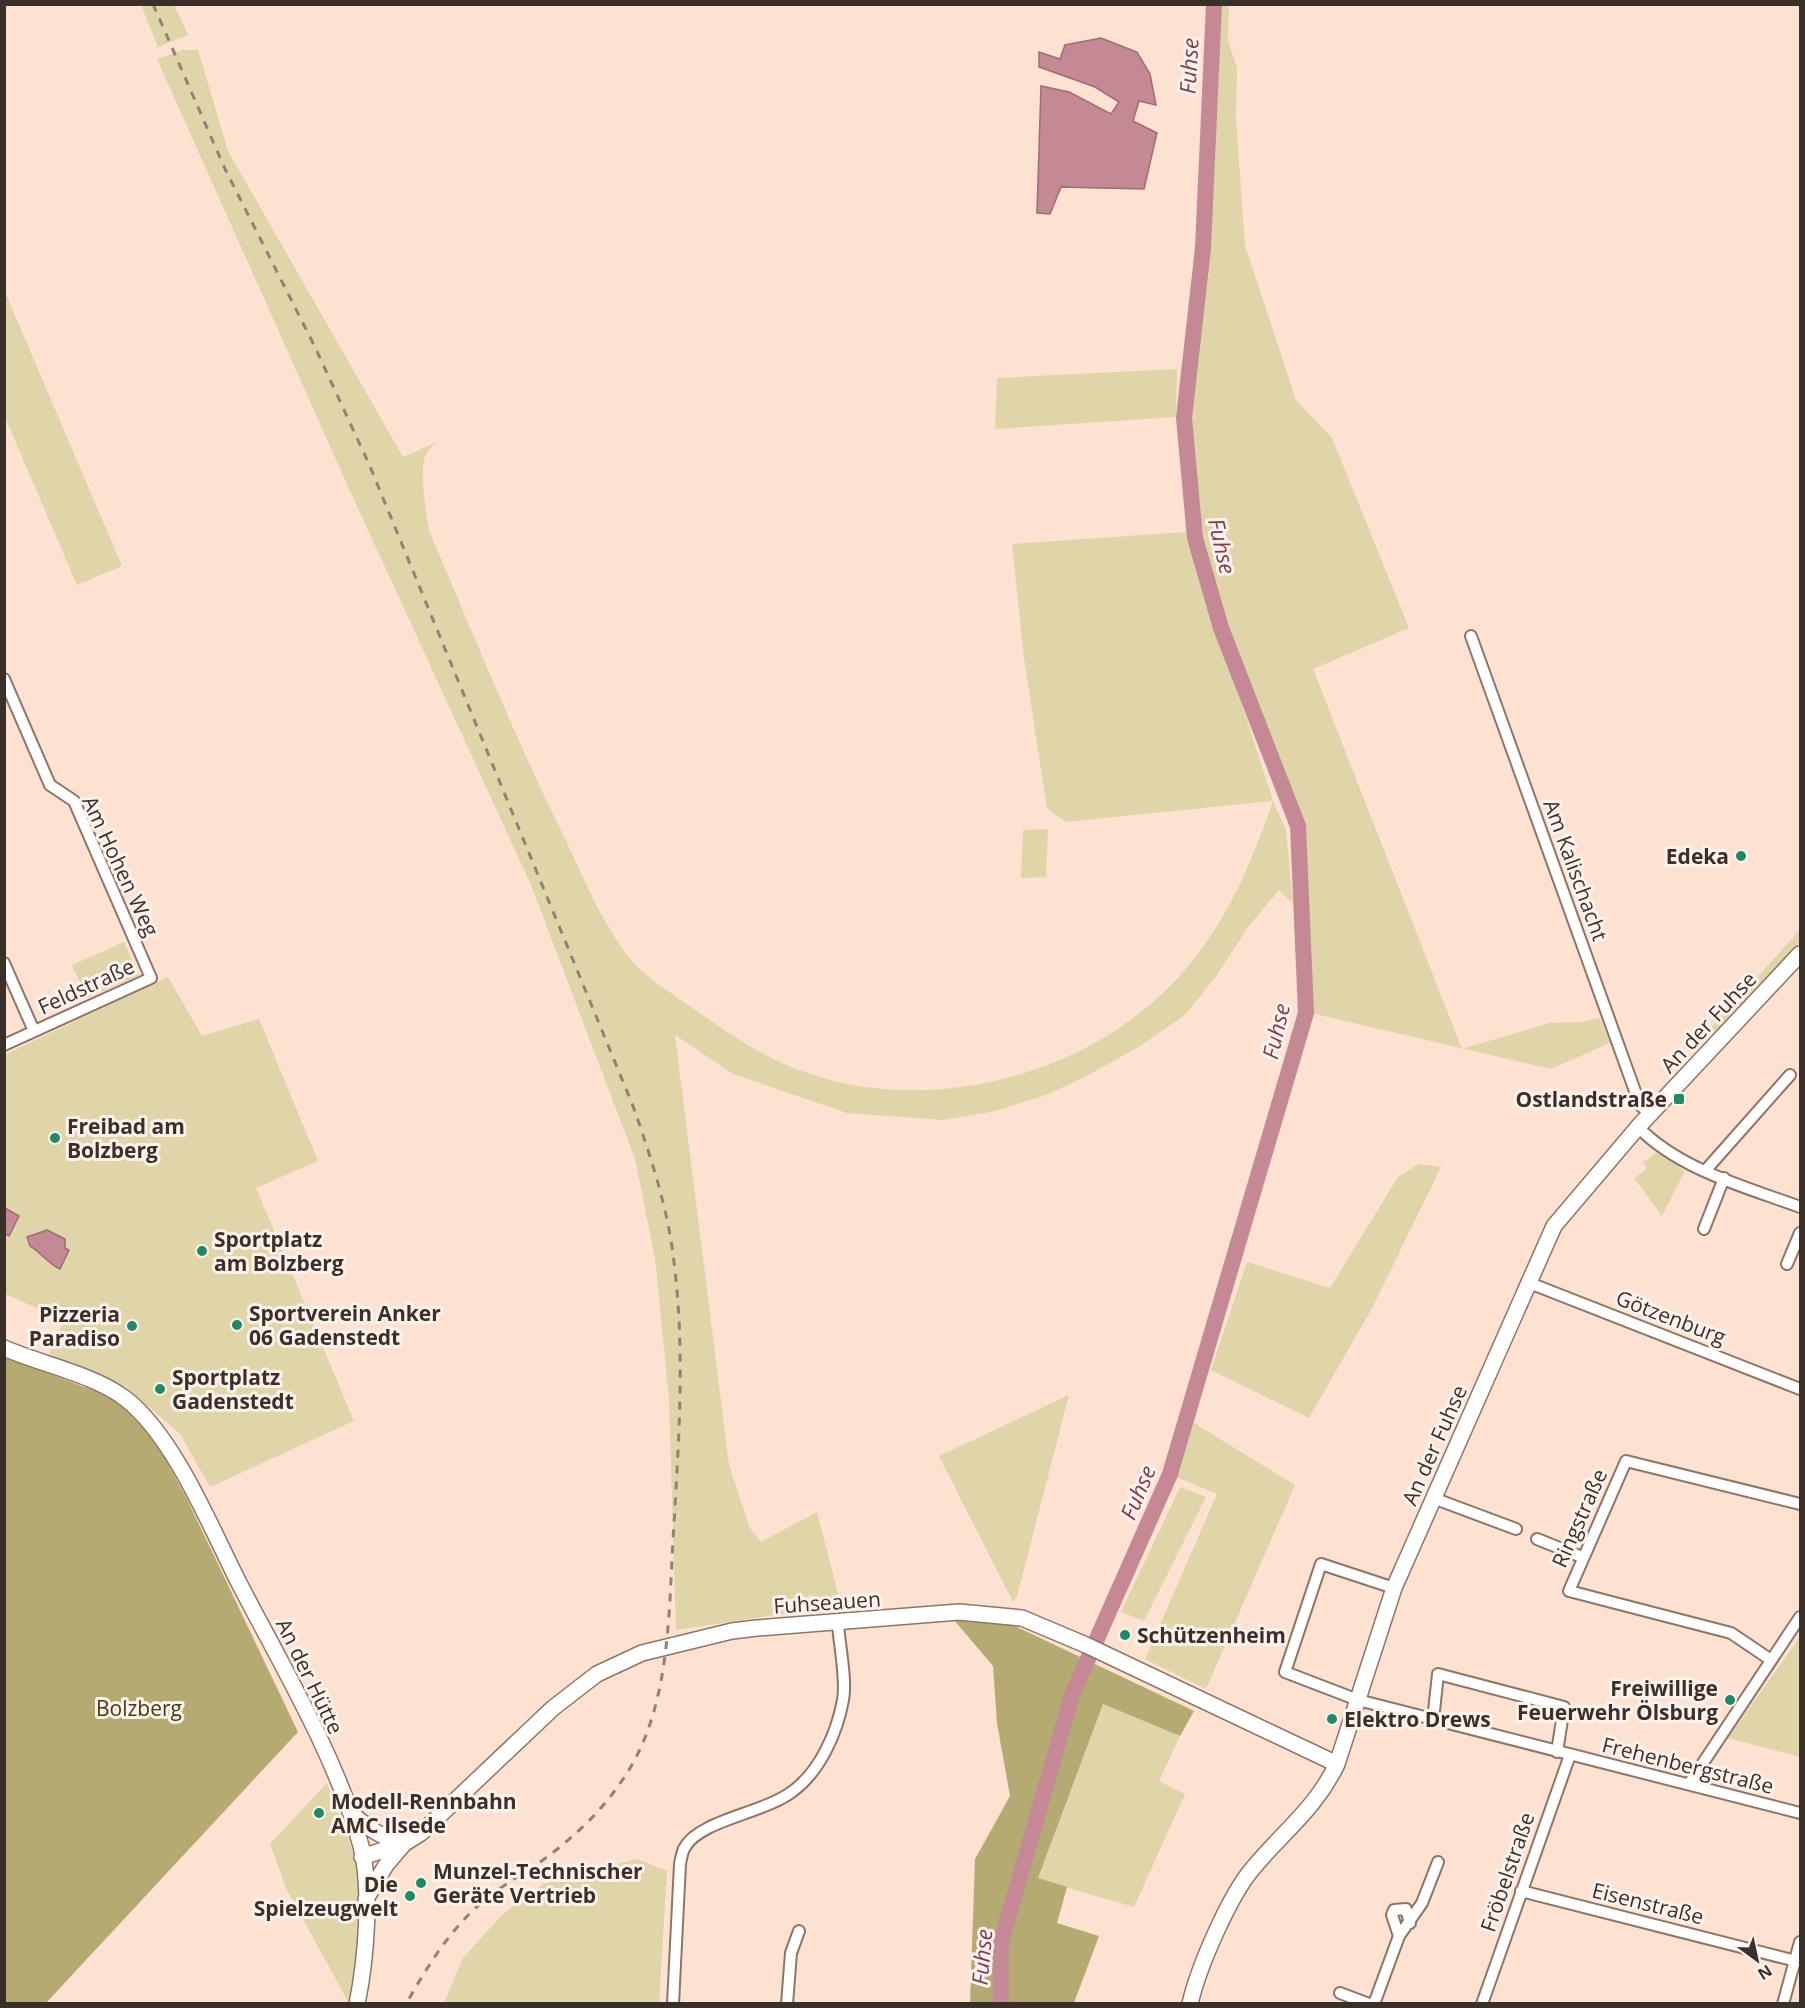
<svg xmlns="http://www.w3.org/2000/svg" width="1805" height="2008" font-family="'Open Sans',sans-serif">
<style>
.green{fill:#dfd5a9}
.forest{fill:#b6aa73}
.water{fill:#c48995;stroke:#9b6e75;stroke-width:1.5}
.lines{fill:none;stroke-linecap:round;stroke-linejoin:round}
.river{stroke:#c48995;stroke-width:16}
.street-casing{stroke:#8e7567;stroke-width:14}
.secondary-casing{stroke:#8e7567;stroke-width:18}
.street{stroke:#fff;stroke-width:10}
.secondary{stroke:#fff;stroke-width:15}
.rail{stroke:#948176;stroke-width:3;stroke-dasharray:8 8;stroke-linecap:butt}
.poi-dot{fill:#1f8a68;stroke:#fef2ec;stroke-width:2}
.labels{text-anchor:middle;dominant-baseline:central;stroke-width:6;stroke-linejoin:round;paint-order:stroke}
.poi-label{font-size:21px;font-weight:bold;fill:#3a2f29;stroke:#fef2ec;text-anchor:start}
.street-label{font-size:21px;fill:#3a2f29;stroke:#fef2ec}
.park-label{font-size:21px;fill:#433a0d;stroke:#fef2ec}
.water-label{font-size:22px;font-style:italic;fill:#83394c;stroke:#fef2ec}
</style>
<rect width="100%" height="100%" fill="#fde1d1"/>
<path class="green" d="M141 5H174L188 35 158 47Z
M1219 5H1229L1228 42 1237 67 1236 119 1245 245 1296 400 1332 438 1409 628 1313 669 1462 1049 1550 1023 1581 1022 1600 1018 1610 1043 1551 1069 1311 1013 1302 826 1227 627 1202 543 1189 412 1211 234Z
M182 50H198L228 151 403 457 437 442C434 445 430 448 427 452 418 466 426 516 430 533 474 636 516 740 566 841 585 881 603 925 631 960 644 977 693 1008 713 1022 743 1044 775 1062 810 1074 929 1114 1076 1078 1165 991 1219 939 1249 871 1273 801L1066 822 1047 809 1024 658 1012 544 1186 532 1273 801 1286 830 1293 904 1279 890 1248 927 1217 975 1185 1015 1140 1046 1092 1073 1049 1094 996 1111 943 1120 847 1113 733 1074 675 1035 729 1465 750 1528 761 1542 817 1512 842 1609 810 1595 800 1605 802 1611 676 1630 669 1399 655 1258 635 1159 531 885 346 482 157 59Z
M5 292 122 566 77 585 5 417Z
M1177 369 1176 417 995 429 997 378Z
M1048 829 1046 877 1021 878 1023 830Z
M1800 930V943L1717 1034 1711 1028Z
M124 942 139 975 87 998 72 965Z
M168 977 202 1036 259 1019 318 1161 256 1188 354 1421 210 1487 180 1434 125 1386 49 1354 64 1320 5 1294 4 1055Z
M1657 1152 1685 1171 1662 1216 1634 1178 1647 1169 1643 1162Z
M1419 1164 1441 1167 1372 1308 1309 1418 1211 1370 1247 1262 1330 1288 1398 1177Z
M1069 1395 1017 1596 1013 1602 939 1456Z
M1194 1423 1295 1485 1206 1689 1145 1659 1217 1494 1176 1477Z
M1180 1487 1206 1497 1144 1621 1121 1612Z
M1800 1637V1757L1728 1738Z
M1103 1704 1180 1736 1159 1781 1185 1794 1134 1907 1037 1879Z
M327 1783 360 1870 355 1975 349 2003 287 1890 270 1844Z
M637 1859 667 1871 659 2003H444L463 1958 502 1915 543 1884Z"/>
<path class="forest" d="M4 1356 115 1399 155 1440 187 1499 298 1732 46 2003H5Z
M954 1620 997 1621 1017 1627 1194 1711 1180 1736 1103 1704 1038 1878 1067 1887 1057 1923 1099 1936 1074 2003H970L975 1859 1010 1796 997 1723 993 1666Z"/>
<path class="water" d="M1101 38 1137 52 1150 74 1156 105 1139 101 1133 121 1157 133 1144 189 1061 187 1050 214 1037 213 1041 86 1069 92 1111 114 1119 102 1095 87 1039 67V52L1060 59 1065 45Z
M5 1208 19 1216 9 1236 5 1234Z
M47 1230 65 1239V1248L69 1250 60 1269C47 1263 42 1253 30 1246L27 1237Z"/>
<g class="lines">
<path class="river" d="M1001 2004V1943L1072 1695 1170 1474 1306 1013 1298 826 1221 628 1195 538 1184 418 1203 248 1214 4"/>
<defs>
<path id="street" d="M1471 636 1640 1105 1650 1114
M4 679 50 785 74 801 151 978 4 1045
M4 963 34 1031
M1638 1127C1680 1170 1746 1187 1800 1207
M1705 1171 1790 1075
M1704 1229 1724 1178
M1787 1264 1800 1233
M1527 1282 1800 1389
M1433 1498 1516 1529
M1537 1539 1582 1557
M1394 1588 1321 1564 1285 1672 1358 1700 1800 1813
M1771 1660 1731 1633 1569 1591 1626 1461 1800 1504
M1433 1720 1438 1674 1564 1707 1557 1752
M1689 1784 1800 1617
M1521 1891 1800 1962
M1399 1936 1392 1915 1394 1910 1406 1909 1410 1923
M1340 1993 1369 2004
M673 2004 680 1864C681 1859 682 1851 685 1847 700 1820 765 1813 793 1791 820 1771 837 1733 843 1700 847 1680 839 1644 838 1623
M787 2004 791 1953 799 1931
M1374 2004 1399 1936 1422 1903 1438 1862
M1482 2004 1570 1755
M1783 2004 1800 1942"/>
<path id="secondary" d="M4 1348C41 1364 95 1375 126 1399 175 1438 210 1526 239 1583 281 1664 337 1758 361 1846 372 1889 366 1960 357 2004
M350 1812C368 1828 381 1838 405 1843
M362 1857 405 1843 421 1833 553 1708 597 1674 642 1653 732 1631 757 1628 959 1612 1022 1618 1086 1645 1337 1764
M366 1899 386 1865 403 1845
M1190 2004C1198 1968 1230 1894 1254 1867 1284 1831 1316 1808 1337 1764L1394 1588 1554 1226 1638 1127 1800 954"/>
</defs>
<use href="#street" class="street-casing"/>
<use href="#secondary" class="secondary-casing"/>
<use href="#street" class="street"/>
<use href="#secondary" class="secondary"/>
<path class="rail" d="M153 4 225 169 314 345 369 464 633 1106C651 1157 668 1209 674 1262 685 1349 679 1436 674 1524 668 1609 673 1709 621 1782 600 1813 573 1838 543 1860 522 1874 500 1887 481 1903 449 1931 427 1967 406 2004"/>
</g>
<g class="poi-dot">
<circle cx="1741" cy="856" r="6"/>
<rect x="1673" y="1093" width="12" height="12" rx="3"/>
<circle cx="55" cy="1138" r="6"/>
<circle cx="202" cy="1251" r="6"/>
<circle cx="237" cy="1325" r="6"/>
<circle cx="132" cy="1326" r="6"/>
<circle cx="160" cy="1389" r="6"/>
<circle cx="1125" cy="1635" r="6"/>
<circle cx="1730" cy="1700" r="6"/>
<circle cx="1332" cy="1719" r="6"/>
<circle cx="319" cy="1813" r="6"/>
<circle cx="421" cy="1883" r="6"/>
<circle cx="410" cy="1896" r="6"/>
</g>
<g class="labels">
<g class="poi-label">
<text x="1729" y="856" text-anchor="end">Edeka</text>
<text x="1667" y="1099" text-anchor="end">Ostlandstraße</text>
<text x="67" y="1126">Freibad am<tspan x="67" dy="24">Bolzberg</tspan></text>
<text x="214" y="1239">Sportplatz<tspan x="214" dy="24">am Bolzberg</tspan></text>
<text x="249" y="1313">Sportverein Anker<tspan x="249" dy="24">06 Gadenstedt</tspan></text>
<text x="120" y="1314" text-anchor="end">Pizzeria<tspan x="120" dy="24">Paradiso</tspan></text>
<text x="172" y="1377">Sportplatz<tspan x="172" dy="24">Gadenstedt</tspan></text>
<text x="1137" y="1635">Schützenheim</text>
<text x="1718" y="1688" text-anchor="end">Freiwillige<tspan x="1718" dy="24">Feuerwehr Ölsburg</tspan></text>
<text x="1344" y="1719">Elektro Drews</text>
<text x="331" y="1801">Modell-Rennbahn<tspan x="331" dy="24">AMC Ilsede</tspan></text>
<text x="433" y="1871">Munzel-Technischer<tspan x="433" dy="24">Geräte Vertrieb</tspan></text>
<text x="398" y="1884" text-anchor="end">Die<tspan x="398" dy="24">Spielzeugwelt</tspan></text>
</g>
<g class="street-label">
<text transform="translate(121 866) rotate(65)">Am Hohen Weg</text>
<text transform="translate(1576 870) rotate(70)">Am Kalischacht</text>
<text transform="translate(86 986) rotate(-25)">Feldstraße</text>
<text transform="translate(1708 1022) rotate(-47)">An der Fuhse</text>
<text transform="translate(1671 1317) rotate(21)">Götzenburg</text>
<text transform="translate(1434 1445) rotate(-66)">An der Fuhse</text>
<text transform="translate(1579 1518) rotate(-66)">Ringstraße</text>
<text transform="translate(827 1602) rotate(-4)">Fuhseauen</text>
<text transform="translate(310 1676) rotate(64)">An der Hütte</text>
<text transform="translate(1688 1765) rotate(14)">Frehenbergstraße</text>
<text transform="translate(1507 1872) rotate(-71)">Fröbelstraße</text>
<text transform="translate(1648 1903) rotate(14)">Eisenstraße</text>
</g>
<g class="park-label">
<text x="139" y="1708">Bolzberg</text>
</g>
<g class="water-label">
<text transform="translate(1188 66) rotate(-87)">Fuhse</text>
<text transform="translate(1223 546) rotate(77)">Fuhse</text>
<text transform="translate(1275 1031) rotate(-77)">Fuhse</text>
<text transform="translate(1137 1492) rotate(-67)">Fuhse</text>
<text transform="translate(981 1957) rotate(-85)">Fuhse</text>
</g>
</g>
<rect width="1805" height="2008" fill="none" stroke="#3a2f29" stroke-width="12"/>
<g transform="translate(1757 1960) rotate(147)" stroke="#fef2ec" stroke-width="4.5" paint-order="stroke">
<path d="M0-4.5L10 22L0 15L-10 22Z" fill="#3a2f29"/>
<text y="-9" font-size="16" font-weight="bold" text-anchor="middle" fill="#3a2f29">N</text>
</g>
</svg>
